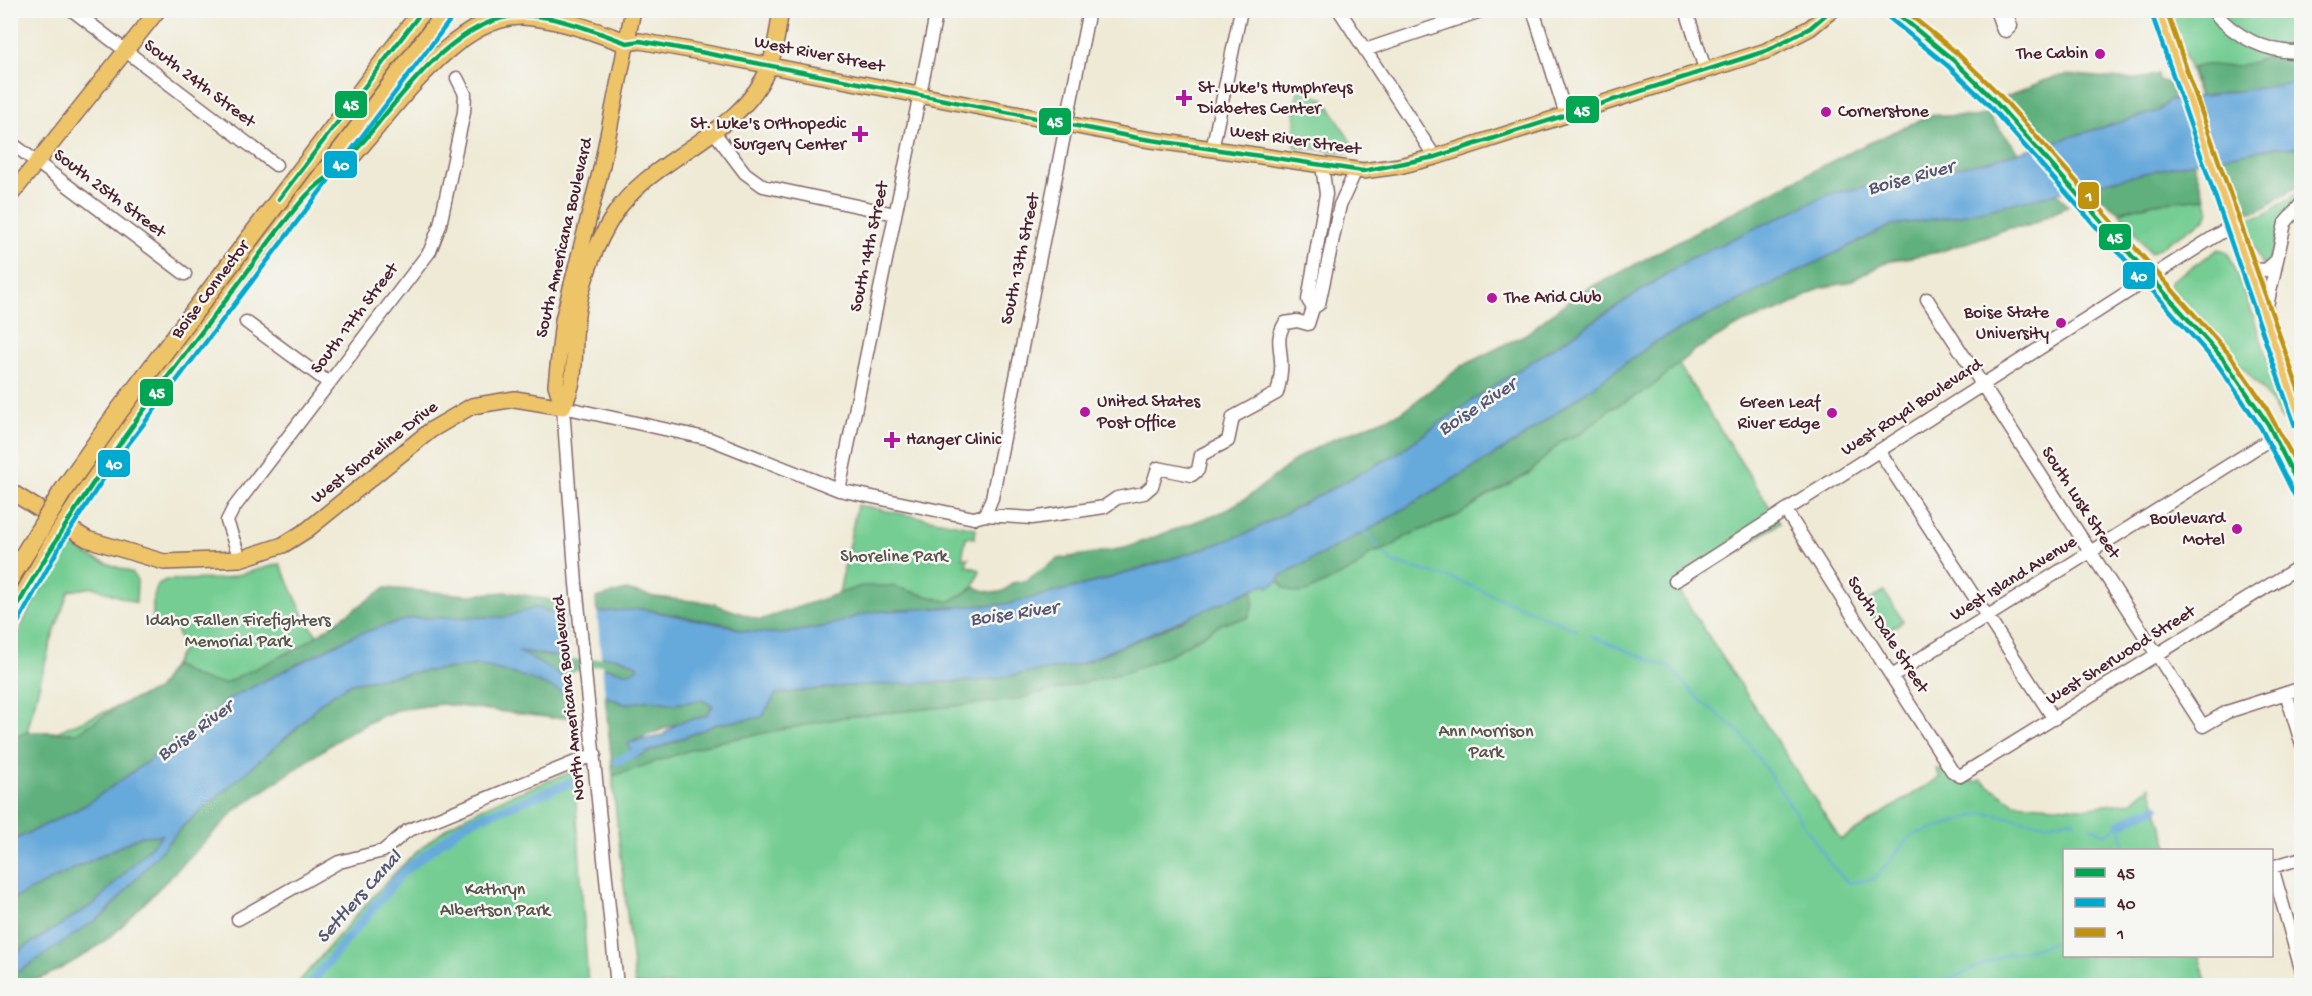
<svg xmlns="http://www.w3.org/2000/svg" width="2312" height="996" font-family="'Gochi Hand',sans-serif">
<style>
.green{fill:#74cd93;stroke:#5f765f;stroke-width:1.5}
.forest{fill:#5fb07d;stroke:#546854;stroke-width:1.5}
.water{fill:#66a9db;stroke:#586483;stroke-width:1.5;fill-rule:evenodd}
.pier{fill:#efead6}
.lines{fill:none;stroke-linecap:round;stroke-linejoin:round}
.stream{stroke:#66a9db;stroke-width:2}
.canal{stroke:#66a9db;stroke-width:9}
.minor-casing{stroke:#846667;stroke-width:15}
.major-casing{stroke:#846667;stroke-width:18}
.highway-casing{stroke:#846667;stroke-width:21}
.minor{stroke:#fff;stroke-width:12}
.major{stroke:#eec469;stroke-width:15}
.highway{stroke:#eec469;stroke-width:18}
.highway-bridge-casing{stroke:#846667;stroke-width:21;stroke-linecap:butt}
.highway-bridge{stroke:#eec469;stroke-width:18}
.bus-1-casing{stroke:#f6f6f2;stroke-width:9}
.bus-2-casing{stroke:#f6f6f2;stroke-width:9}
.bus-3-casing{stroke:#f6f6f2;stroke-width:9}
.bus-1{stroke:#00a651;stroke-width:4.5}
.bus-2{stroke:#00a9ce;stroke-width:4.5}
.bus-3{stroke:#c0930f;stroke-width:4.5}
.poi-dot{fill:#b5179e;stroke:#f6f6f2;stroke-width:2}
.labels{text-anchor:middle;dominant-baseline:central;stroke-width:5;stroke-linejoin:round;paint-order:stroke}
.poi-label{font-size:18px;fill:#4a1f2b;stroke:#f6f6f2;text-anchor:end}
.street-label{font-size:18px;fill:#4a1f2b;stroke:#f6f6f2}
.park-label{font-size:18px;fill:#57534a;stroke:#f6f6f2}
.water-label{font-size:20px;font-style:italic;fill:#555671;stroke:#f6f6f2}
.line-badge{stroke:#f6f6f2;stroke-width:2}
.badge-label{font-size:16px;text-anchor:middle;font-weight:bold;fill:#fff}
</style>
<rect width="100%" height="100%" fill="#f6f6f2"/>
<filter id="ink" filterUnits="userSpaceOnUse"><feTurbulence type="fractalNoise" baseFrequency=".0167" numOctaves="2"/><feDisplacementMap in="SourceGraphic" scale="12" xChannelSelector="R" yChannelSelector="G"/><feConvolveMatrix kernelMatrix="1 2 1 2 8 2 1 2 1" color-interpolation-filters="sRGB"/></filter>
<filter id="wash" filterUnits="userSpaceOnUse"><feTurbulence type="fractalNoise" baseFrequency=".008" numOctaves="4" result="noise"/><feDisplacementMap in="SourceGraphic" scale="24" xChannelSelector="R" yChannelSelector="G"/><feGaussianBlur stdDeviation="1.35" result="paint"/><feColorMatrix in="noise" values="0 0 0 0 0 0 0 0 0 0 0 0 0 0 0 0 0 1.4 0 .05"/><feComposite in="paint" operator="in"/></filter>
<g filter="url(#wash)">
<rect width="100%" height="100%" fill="#efead6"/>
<path class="green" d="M2170 11H2301V82L2199 97Z
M1298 90 1325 99 1358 154 1295 147V106Z
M2301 191V198C2270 216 2284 247 2263 268L2243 219 2264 215Z
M2205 198 2209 210 2206 219 2151 253 2119 212 2154 203Z
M2219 249 2228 252 2250 307 2287 417 2282 420 2263 390 2169 286 2172 280Z
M1668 348 1780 523 1678 589 1841 840 1940 777 1936 769 1976 782 1981 780 2014 803 2082 808 2131 802 2150 786 2169 850H2064V956H2199L2207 985H635L613 786V776L629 744 894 685 976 681 1245 594 1265 583 1269 586 1279 580V576Z
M857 505 976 528 975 538 966 537 962 558H969L965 565 980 570 974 587 949 602 838 598Z
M67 543 93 558 133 573 137 581 136 603 93 587 69 591 51 641 27 732H56L157 690 184 648 173 623 153 629V599L158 584 166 580 222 579 280 564 307 622 328 649 204 722 84 806 11 842 10 649 37 595Z
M1884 591 1903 621 1883 634 1864 604Z
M574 771 588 985H296C342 934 398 858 456 822 492 800 535 787 574 771Z"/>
<path class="forest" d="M2270 56 2301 58V82L2199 97 2192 68C2213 61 2215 68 2234 66 2246 66 2259 59 2270 56Z
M2158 74 2159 80 2169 83 2174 100 2168 101 2158 111 2047 144 2004 98C2024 90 2048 76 2070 75 2099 75 2130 85 2158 74Z
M1987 114 2019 152 1691 258 1471 401 1395 455 1250 532 1206 548 1104 580 1008 604 870 612 828 626 782 634 742 631 730 625 641 609 597 614 596 598 626 590 655 597 711 603 760 620 861 586H892L949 602 974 587C989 592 1002 598 1012 583L1025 581 1058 559 1125 548 1224 511 1248 497 1302 455 1336 438 1402 412 1462 366 1526 334 1581 291 1616 275 1693 233 1854 150 1931 115 1975 117Z
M2276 147 2301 148V186C2279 192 2269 214 2243 212L2238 192 2227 190 2218 157Z
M2193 162 2205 198 2154 203 2119 212 2084 186Z
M2056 192 2068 206 2028 226 2010 228 1939 252 1889 261 1847 283 1820 288 1785 308 1743 323 1695 350 1649 389 1609 410 1580 434 1562 441 1528 474 1487 496 1459 515 1407 536 1391 547 1370 554 1356 568 1306 592 1296 593 1284 588 1279 580V576L1370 529 1514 443 1655 342 1892 225 1957 216Z
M385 588 469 595 507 592 563 602 557 609 562 615 535 608 506 617 413 618 355 635 227 700 204 722 84 806 11 842V738L27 732 77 733 124 703 157 690 174 665C191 675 205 683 225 683L300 647Z
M1253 590V606L1248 618 1223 623 1177 651 1131 671 1013 700 846 717 708 744 613 776 605 696 624 704 651 700 674 704 702 700 713 706 706 716 678 723 629 743 634 758 717 724 762 717 776 694 847 686 976 681 1077 665 1174 625 1210 605Z
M516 651C533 653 550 657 567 657 593 658 618 652 639 667 626 679 616 667 603 668 590 668 576 674 564 677Z
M479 665 525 677 570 694 573 717 553 718 441 704 398 710 377 718 342 737 237 809 117 931C94 951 40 985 11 986V972L20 971 105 914 181 828 297 728 320 703 351 683 417 672Z
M163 835 94 904 11 956V900L141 836Z"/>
<path class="water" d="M2301 82V148L2276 147 2193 162 1957 216 1892 225 1655 342 1514 443 1370 529 1280 576 1279 580 1269 587 1265 584 1077 665 976 681 847 686 776 694 762 717 717 724 633 758 628 743 661 736 678 723 706 716 713 706 702 700 674 704 651 700 624 704 609 697 567 694 525 677 479 665 417 672 351 683 320 703 297 728 181 828 105 914 20 971 11 972V956L94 904 162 835 141 836 11 900 10 842 84 806 204 722 227 700 355 635 391 624 413 618 506 617 535 608 562 615 641 609 730 626 742 631 782 634 828 626 870 612 1008 604 1104 580 1206 548 1250 532 1395 455 1471 401 1691 258 1830 194 1992 160 2158 111 2169 101ZM518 651C534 653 550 656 566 657 591 659 618 651 639 667 626 679 616 667 602 668 590 668 576 674 564 677Z"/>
<path class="pier" d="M597 611 601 658 568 660 564 612Z
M602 665 605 699 571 697 569 673Z"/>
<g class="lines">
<path class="stream" d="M1364 531 1378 546
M1384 553 1392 562 1454 579 1577 630
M1591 636 1670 668 1700 700 1742 734 1831 865 1848 883 1874 879 1912 835 1984 813 2046 824 2070 820 2075 822
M2090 827 2107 834 2120 824 2126 850
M1891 986 1912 978C1944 992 1975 964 2006 955 2024 949 2043 949 2060 940"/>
<path class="canal" d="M617 761 643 749
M2120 824 2156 807
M308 986 403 872 466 823 575 781"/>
</g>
</g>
<g filter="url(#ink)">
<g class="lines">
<defs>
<path id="minor" d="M72 10 276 165
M1339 10 1435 157
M1533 10 1566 115
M1686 10 1705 69
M1996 10 2003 30 2006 31 2011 26 2006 10
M2212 10C2235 37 2266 53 2302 52
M1365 50 1484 10
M714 132 745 173 763 186 895 214
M10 142 185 274
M1212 150 1241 10
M2247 269 2266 270 2277 260
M1927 299 2203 726 2227 712 2302 688
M1313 308 1308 300 1326 194 1322 165
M2265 315 2285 223 2302 203
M246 322 329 383
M1880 452 2054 719
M839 490 937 10
M1786 511 1952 771 1960 776 2302 565
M985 515 992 498 1089 10
M240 559 227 521 233 509 430 251 440 225 464 112 465 94 457 78
M1675 581 2231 226
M1892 676 2277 435
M2286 693 2302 745
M2302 858 2272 867 2302 972
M238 919 339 862 383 851 407 831 595 754
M617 986 576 584 563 407 710 439 839 490 974 518 985 515 1032 518 1104 507 1117 498 1144 493 1152 486 1158 468 1192 475 1198 470 1201 455 1228 441 1233 417 1277 393C1280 382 1282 371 1281 360 1280 344 1276 338 1285 323L1297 321 1308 324 1313 308 1319 304 1340 205 1356 170"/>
<path id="major" d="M1892 10 1953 60 1992 98 2224 360C2259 404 2279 442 2302 493
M2158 10 2302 424
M627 43 640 41 700 52 1138 138 1363 171 1399 166 1435 157 1766 51 1810 28 1832 10
M10 196 158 10
M563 407C578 379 573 353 576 322 580 286 594 246 614 215 653 154 743 137 770 64 776 47 778 28 781 10
M563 407 556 385 563 320 602 165 633 10
M10 491 87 539 164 562 240 559 283 545 307 530 431 430 472 406 515 399 563 407"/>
<path id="highway" d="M352 155C394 108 460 8 529 16 562 19 596 32 627 43
M61 494 119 411 423 10
M78 504 135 422 448 10
M10 578 39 531
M10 620 55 540"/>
</defs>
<use href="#minor" class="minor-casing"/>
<use href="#major" class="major-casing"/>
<use href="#highway" class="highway-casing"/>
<use href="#minor" class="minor"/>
<use href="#major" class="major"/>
<use href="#highway" class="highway"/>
<defs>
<path id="highway-bridge" d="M39 531 61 494
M55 540 78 504"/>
</defs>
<use href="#highway-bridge" class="highway-bridge-casing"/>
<use href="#highway-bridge" class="highway-bridge"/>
<defs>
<path id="bus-1" d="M1893 10 1953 60 1992 98 2224 360 2268 424 2302 492
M279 199 423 10
M10 619C72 507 145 405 223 304 251 268 277 228 307 195 321 180 339 171 352 155 393 108 439 35 502 18 542 8 590 30 627 43L640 41 700 52 1138 138 1363 171 1435 157 1766 51 1810 28 1831 10"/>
<path id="bus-2" d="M2151 12 2295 426
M1887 16 1948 66 1987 103 2218 365 2261 428 2295 496
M17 624 61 544 111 467 454 15"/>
<path id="bus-3" d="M1904 10 1958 54 1998 93 2230 355 2264 404 2302 474
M2166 10 2302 400"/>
</defs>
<use href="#bus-1" class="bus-1-casing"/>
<use href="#bus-2" class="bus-2-casing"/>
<use href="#bus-3" class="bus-3-casing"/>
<use href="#bus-1" class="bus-1"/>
<use href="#bus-2" class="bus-2"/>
<use href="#bus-3" class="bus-3"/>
</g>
</g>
<g class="poi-dot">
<circle cx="2100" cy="54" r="6"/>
<path d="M1181 89h6v6h6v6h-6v6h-6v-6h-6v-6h6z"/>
<circle cx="1826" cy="112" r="6"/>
<path d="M857 125h6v6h6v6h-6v6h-6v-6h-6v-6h6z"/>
<circle cx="1492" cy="298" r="6"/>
<circle cx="2061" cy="323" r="6"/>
<circle cx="1085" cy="412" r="6"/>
<circle cx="1832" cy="413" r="6"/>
<path d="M889 431h6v6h6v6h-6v6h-6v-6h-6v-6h6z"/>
<circle cx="2237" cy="529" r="6"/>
</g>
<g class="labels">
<g class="poi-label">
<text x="2088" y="54">The Cabin</text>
<text x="1198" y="88" text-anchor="start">St. Luke's Humphreys<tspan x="1198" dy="21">Diabetes Center</tspan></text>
<text x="1838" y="112" text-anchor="start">Cornerstone</text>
<text x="846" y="124">St. Luke's Orthopedic<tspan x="846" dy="21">Surgery Center</tspan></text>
<text x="1504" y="298" text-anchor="start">The Arid Club</text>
<text x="2049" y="313">Boise State<tspan x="2049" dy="21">University</tspan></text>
<text x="1097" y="402" text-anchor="start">United States<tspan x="1097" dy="21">Post Office</tspan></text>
<text x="1820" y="403">Green Leaf<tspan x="1820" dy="21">River Edge</tspan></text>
<text x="906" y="440" text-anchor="start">Hanger Clinic</text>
<text x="2225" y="519">Boulevard<tspan x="2225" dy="21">Motel</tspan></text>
</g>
<g class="street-label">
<text transform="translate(819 55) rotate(11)">West River Street</text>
<text transform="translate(199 84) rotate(37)">South 24th Street</text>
<text transform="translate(1295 141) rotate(8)">West River Street</text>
<text transform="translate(109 194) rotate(37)">South 25th Street</text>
<text transform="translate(565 238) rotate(-77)">South Americana Boulevard</text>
<text transform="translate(870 247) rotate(-78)">South 14th Street</text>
<text transform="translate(1021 259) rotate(-78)">South 13th Street</text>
<text transform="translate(211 290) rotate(-53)">Boise Connector</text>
<text transform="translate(355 319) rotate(-53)">South 17th Street</text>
<text transform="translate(1912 408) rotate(-33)">West Royal Boulevard</text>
<text transform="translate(375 453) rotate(-38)">West Shoreline Drive</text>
<text transform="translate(2080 503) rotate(57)">South Lusk Street</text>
<text transform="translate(2014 579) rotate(-32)">West Island Avenue</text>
<text transform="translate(1887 635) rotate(57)">South Dale Street</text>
<text transform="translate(2121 656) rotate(-32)">West Sherwood Street</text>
<text transform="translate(570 698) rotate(-96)">North Americana Boulevard</text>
</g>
<g class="park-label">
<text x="894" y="557">Shoreline Park</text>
<text x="238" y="621">Idaho Fallen Firefighters<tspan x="238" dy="21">Memorial Park</tspan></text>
<text x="1486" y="732">Ann Morrison<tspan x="1486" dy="21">Park</tspan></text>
<text x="495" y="890">Kathryn<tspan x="495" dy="21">Albertson Park</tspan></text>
</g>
<g class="water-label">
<text transform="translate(1911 179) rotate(-15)">Boise River</text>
<text transform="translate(1478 408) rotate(-33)">Boise River</text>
<text transform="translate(1014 615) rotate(-8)">Boise River</text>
<text transform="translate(196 732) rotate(-36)">Boise River</text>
<text transform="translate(360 898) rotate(-48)">Settlers Canal</text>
</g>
</g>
<g class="line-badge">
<rect x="334" y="90" width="34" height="29" rx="6" fill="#00a651"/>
<rect x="1565" y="95" width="35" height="29" rx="6" fill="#00a651"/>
<rect x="1038" y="107" width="34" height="29" rx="6" fill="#00a651"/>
<rect x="323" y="150" width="35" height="29" rx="6" fill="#00a9ce"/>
<rect x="2077" y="181" width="23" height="29" rx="6" fill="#c0930f"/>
<rect x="2098" y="223" width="34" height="28" rx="6" fill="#00a651"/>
<rect x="2122" y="261" width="34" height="29" rx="6" fill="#00a9ce"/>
<rect x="139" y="378" width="35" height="29" rx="6" fill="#00a651"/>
<rect x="97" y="449" width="34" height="29" rx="6" fill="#00a9ce"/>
</g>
<g class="badge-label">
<text x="351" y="110">45</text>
<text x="1582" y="116">45</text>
<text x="1055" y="127">45</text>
<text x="341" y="170">40</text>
<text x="2089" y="201">1</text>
<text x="2115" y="243">45</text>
<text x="2139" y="281">40</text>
<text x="157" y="398">45</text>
<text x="114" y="469">40</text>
</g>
<rect width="2312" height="996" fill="none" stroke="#f6f6f2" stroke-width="36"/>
<rect x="2063" y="849" width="210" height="108" fill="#f6f6f2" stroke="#b1a0a2" stroke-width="1.5"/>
<rect x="2075" y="868" width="30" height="9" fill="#00a651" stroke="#b1a0a2" stroke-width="1.5"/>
<text x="2117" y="879" font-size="18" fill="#4a1f2b">45</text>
<rect x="2075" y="898" width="30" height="9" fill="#00a9ce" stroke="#b1a0a2" stroke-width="1.5"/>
<text x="2117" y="909" font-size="18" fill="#4a1f2b">40</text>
<rect x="2075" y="928" width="30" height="9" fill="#c0930f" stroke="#b1a0a2" stroke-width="1.5"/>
<text x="2117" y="939" font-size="18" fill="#4a1f2b">1</text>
</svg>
